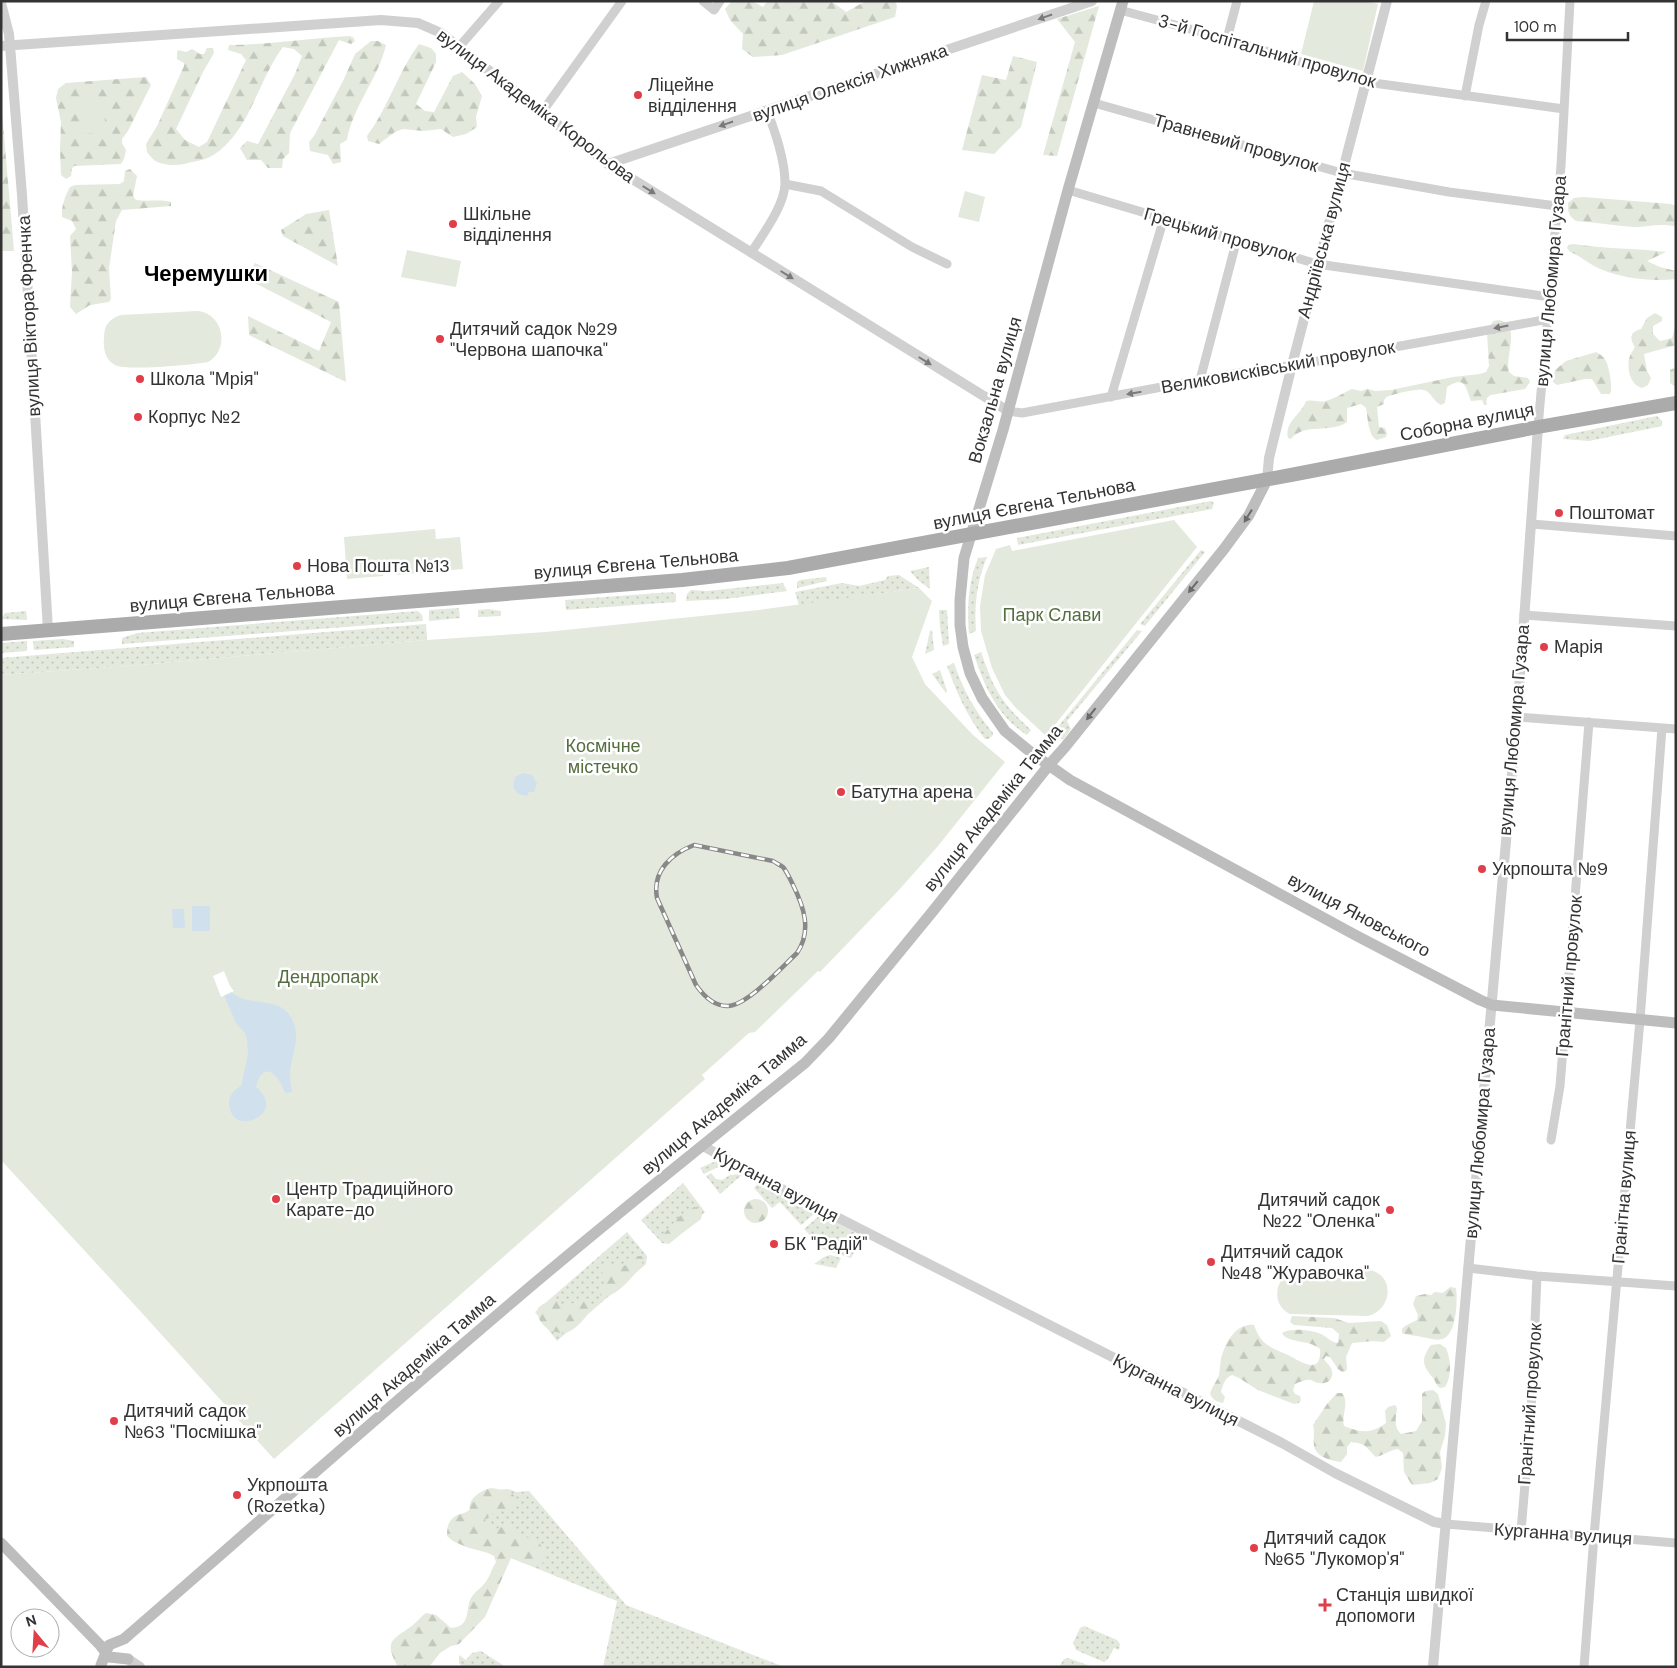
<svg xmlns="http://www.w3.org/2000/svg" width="1677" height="1668" font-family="'DM Sans',sans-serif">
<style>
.grass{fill:url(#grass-dots)}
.forest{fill:url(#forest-firs)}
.green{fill:#e3e9dc}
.water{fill:#d0e1ed}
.pier{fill:#fff}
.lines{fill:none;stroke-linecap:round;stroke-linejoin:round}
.minor{stroke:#d0d0d0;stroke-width:9}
.tertiary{stroke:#d0d0d0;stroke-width:10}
.secondary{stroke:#bdbdbd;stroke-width:11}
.primary{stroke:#ababab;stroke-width:14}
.rail-casing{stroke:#888;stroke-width:4.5}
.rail{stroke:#fff;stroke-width:2.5;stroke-dasharray:8;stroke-linecap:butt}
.oneway{fill:#7a7a7a}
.oneway2{fill:#6a6a6a}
.poi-dot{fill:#e03e49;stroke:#fff;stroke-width:2}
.labels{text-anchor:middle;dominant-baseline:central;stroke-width:5;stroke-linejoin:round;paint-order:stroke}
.street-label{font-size:18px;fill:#333;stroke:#fff}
.poi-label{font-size:18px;fill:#333;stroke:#fff;text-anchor:start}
.park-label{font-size:18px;fill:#556e40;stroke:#fff}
.district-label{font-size:22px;font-weight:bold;fill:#000;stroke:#fff}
</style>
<defs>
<pattern id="grass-dots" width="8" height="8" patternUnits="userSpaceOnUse" patternTransform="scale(1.25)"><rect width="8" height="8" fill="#e3e9dc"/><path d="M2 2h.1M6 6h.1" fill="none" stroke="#c3c8bd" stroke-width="1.8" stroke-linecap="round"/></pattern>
<pattern id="forest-firs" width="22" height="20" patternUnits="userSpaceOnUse" patternTransform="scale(1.25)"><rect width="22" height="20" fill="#e3e9dc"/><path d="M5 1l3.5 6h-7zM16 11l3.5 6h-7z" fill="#c3c8bd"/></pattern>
</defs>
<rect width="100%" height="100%" fill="#fff"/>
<path class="grass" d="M1657 416 1662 421V426L1589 441 1563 439 1565 435Z
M1211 501 1214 503 1212 509 1018 545 1017 538Z
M1201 550 1205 552 1145 626 1140 624Z
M987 557C977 581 974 604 976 631L969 634C967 608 968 583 978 558Z
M929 567 930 589 918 580 910 571Z
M899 575 919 588 799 605 795 592 842 583 859 586 885 580 888 576Z
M826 577 827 581 797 588V582L800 580Z
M783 583 787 591 726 599 686 601 687 594 691 590 707 591Z
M672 592 676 594V602L566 610 565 600Z
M459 608 460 618 429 621V610Z
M488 609 501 611V616L478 617V610Z
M939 610H947L949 644 943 646 940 627Z
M26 611 27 620 1 619 5 613Z
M418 611 422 615 423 621 122 644V638L137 633Z
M426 624 427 640 128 666 1 675V658Z
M932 630 934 650 925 654 930 631Z
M1137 630 1142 631 1067 721 1071 729 1063 740 1052 734Z
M63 639 74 641V647L34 650 33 641Z
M27 641V651L1 653V643Z
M981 652C994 690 1001 702 1031 730L1027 735C997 716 985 687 974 655Z
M954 663C963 690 975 711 993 733V735L989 739H985C967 717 957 693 947 666Z
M940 670 947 691 946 693 932 674Z
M718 1160 724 1164 704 1174 700 1168Z
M711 1173 716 1179 722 1180 730 1175 743 1174 720 1194 706 1176Z
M759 1182 816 1212 801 1225 780 1202 772 1208 754 1188Z
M683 1183 705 1212 669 1244 662 1243 641 1220Z
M821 1214 863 1237 851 1258 822 1249 804 1229Z
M627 1232 647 1256 646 1264 557 1341 535 1312Z
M830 1255 841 1258 836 1268 814 1264 824 1257Z
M508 1489 517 1492 529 1491 626 1605 784 1667H603L617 1601 452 1534 497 1490Z
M1084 1626 1117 1640 1120 1644 1119 1650 1114 1648 1108 1659 1104 1662 1076 1650 1073 1643 1080 1628Z
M481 1651 506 1667H462L459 1663V1655L466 1660 472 1653Z
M1068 1658 1093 1667H1059L1064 1659Z"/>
<path class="forest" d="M732 1H752L763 7 767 1H831L846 12 866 1H895L897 6 895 17 782 55 753 57 742 49 743 34 730 20 725 9Z
M1099 6 1057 156 1043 155 1075 42 1057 19Z
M349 36 353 37 355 41 351 44 339 40 290 133 289 153 283 159 282 168H268L261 160H247L240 148 247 141 258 144 295 74 302 56 294 49 283 47C257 81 250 134 210 157 204 160 195 161 188 163 179 166 162 166 154 160 152 158 149 155 147 152L146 144 157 126 184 66V63L177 59V53L178 50 186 52 192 49 200 54H204L207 48H213L214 53 203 72 176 129 185 140 199 147 207 142 246 60 241 54 228 50 229 45C269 45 309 38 349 36Z
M371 41H378L386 45C378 79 353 106 347 140L340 144 341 162 333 164 328 155 310 151 309 142 314 136 344 79 355 54Z
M419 44 431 48 436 54V62L416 104 425 111 434 112 453 76 462 72 475 84 482 96 476 117 477 127 466 134 453 137 441 129 423 131 403 129 395 132 379 144 368 141 367 136C388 108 398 72 419 44Z
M1013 56 1037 62 1021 127 994 154 962 150 982 75 1006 80Z
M146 77 151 85 128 131 122 139V143L126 150 124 159 121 164 74 166 72 168 71 176 66 179 61 175 60 149 61 122 56 98 58 89 66 83Z
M1 100 14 251H1Z
M130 169 137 176 133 196 136 200C148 202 159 199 171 202V206L122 210 116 221 109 268 111 299 109 302 90 305 76 314 70 307 72 272 70 236 76 229 72 221 62 217C61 207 65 196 70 187L75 185 120 184 124 181 125 171Z
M1583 197 1671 204 1676 206V225L1673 226C1659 223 1648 227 1634 227 1615 226 1595 222 1576 221 1568 216 1568 211 1568 203L1574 198Z
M329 210 338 266 283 236 281 230 306 214Z
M1573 244C1604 249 1635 248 1666 252L1647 261 1660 267 1676 271V279C1649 282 1617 278 1594 266 1585 261 1579 255 1570 252L1567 248 1568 245Z
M255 263 339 302 346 382 249 335 248 316 319 351 331 322 247 279Z
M1655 313 1662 317V321L1653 326V334L1660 341 1672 338 1676 324V345L1644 354 1647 371 1651 378 1648 385 1642 388C1630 385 1627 369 1629 359 1630 354 1633 351 1635 347 1629 338 1630 332 1641 329L1647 318Z
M1499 320 1507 323C1517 337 1505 357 1509 372L1514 376 1528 378 1530 382 1525 389 1491 395C1486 397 1486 400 1487 405H1484L1482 400 1471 401C1465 387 1466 375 1447 387L1445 403 1441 405C1434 402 1431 392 1424 390 1419 388 1395 394 1389 396 1386 397 1385 398 1384 401V404L1377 407 1379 427 1385 428 1387 433 1386 437 1377 440C1368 436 1368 418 1366 408L1361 404 1347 408V422C1331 434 1304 422 1291 439L1288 438C1284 422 1301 415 1306 401 1313 399 1320 403 1326 401 1336 398 1343 393 1352 389L1361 391 1368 389 1375 391 1391 390 1453 377 1480 374 1486 372 1489 366 1487 333 1493 321Z
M1596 352C1600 354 1604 357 1606 361 1609 367 1613 388 1610 394H1601L1592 379H1585L1557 385 1553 382 1555 370 1566 361Z
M1676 367V386H1674L1670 383V370Z
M744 1211a12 12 0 1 1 24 0a12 12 0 1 1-24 0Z
M694 1207 699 1208C703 1212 702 1214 701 1219L672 1241 666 1243 662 1240 661 1237 680 1216Z
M638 1256H642L644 1259C639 1272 618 1295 605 1297L600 1295V1290L605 1281 602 1272 604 1266C620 1259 621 1275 638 1256Z
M1450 1287 1456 1288C1458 1301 1456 1336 1442 1339 1435 1341 1429 1338 1422 1337 1415 1335 1409 1336 1402 1333V1329L1405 1326 1417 1320 1418 1315 1413 1304 1416 1296 1425 1294 1431 1295 1435 1292 1443 1293Z
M556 1300C564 1309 572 1303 582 1300L588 1303 591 1309C588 1316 575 1330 568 1332 553 1336 535 1324 538 1308L543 1304Z
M1292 1316 1334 1318 1349 1323 1381 1321 1387 1325 1391 1336 1384 1342 1373 1341 1352 1343 1346 1357 1347 1368 1346 1371 1342 1372 1338 1369 1330 1357 1326 1356 1324 1359C1326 1363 1329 1364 1331 1368 1335 1377 1329 1385 1319 1383 1316 1383 1314 1381 1311 1380 1306 1379 1300 1382 1295 1384L1293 1390 1295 1394 1300 1396 1301 1400 1299 1403 1294 1404 1258 1390 1239 1378 1232 1375C1225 1378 1223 1384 1221 1392L1225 1397 1223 1403C1217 1402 1212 1400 1210 1393 1212 1387 1217 1381 1219 1375 1220 1370 1220 1364 1221 1359 1225 1344 1235 1323 1254 1325 1256 1330 1258 1335 1261 1339 1268 1348 1278 1350 1288 1355 1300 1361 1322 1377 1320 1349 1309 1339 1288 1344 1282 1333 1291 1327 1315 1330 1323 1335 1329 1339 1331 1342 1338 1343L1339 1334 1332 1328 1294 1325 1290 1322Z
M1440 1344 1446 1348C1451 1360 1452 1376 1445 1387L1440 1388C1436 1385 1436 1382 1433 1378 1422 1365 1421 1359 1431 1345Z
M1433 1390 1438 1394 1446 1424 1445 1436 1440 1452 1442 1468 1438 1479 1430 1483 1412 1485 1404 1472 1403 1453 1398 1449C1389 1450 1385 1455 1376 1457 1365 1447 1368 1444 1351 1442L1347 1447V1454L1341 1462C1332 1461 1316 1457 1314 1446 1313 1439 1315 1433 1313 1425L1327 1404 1337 1393H1342C1350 1403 1341 1415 1344 1426 1361 1433 1371 1434 1386 1423L1385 1411 1388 1407 1395 1405 1397 1408C1396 1418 1393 1426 1401 1434L1416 1431 1422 1421V1394L1425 1391Z
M491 1488C503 1490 519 1491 516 1506 505 1513 495 1507 485 1520L490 1529 493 1530 511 1524 523 1538C526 1538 529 1537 532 1537 539 1538 547 1555 545 1561 535 1570 522 1562 511 1558L485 1617 459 1644 451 1646 440 1653 429 1667H398C382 1638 395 1640 414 1624 419 1620 421 1616 426 1613L436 1615 451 1628C472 1627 465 1608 471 1598 475 1591 483 1587 487 1580 491 1574 492 1568 496 1562L494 1556 488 1553 466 1547 453 1541 447 1536C447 1525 449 1518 460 1514 462 1514 466 1512 468 1511 471 1508 469 1508 470 1504 472 1496 484 1489 491 1488Z"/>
<path class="green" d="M1314 1H1366L1378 4 1363 71 1301 54Z
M103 98 106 133 82 134 80 100Z
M965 191 985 197 979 222 958 217Z
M407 250 461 261 456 287 401 277Z
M197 311C224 313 230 350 208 362 192 365 127 371 115 365 105 360 103 348 104 338 104 325 109 319 121 315Z
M1174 520 1197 547 1046 736 1016 708 1005 695 992 668 981 631 980 606 985 575 996 549 1010 545 1012 551Z
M435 529 436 539 460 537 463 569 396 575 395 568 383 569V576L347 579 344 537Z
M919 588 932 601 912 657 925 684 973 735 1005 762 938 846 898 891 820 972 818 971 755 1032 749 1033 702 1075 705 1079 274 1459 142 1313 1 1160V675L128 666 427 640 546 632 759 610Z
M1294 1270H1369C1395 1274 1393 1310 1368 1316L1290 1314C1270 1304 1275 1277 1294 1270Z"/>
<path class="water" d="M523 773 532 775 537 783 534 792H529L527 796 518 794 513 787 515 777Z
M192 906H210V931H192Z
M172 909H184L185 928H173Z
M221 973C225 981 228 990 235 995 255 1007 285 996 294 1024 300 1041 291 1056 290 1073 290 1080 291 1086 292 1092L285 1093C279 1075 263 1058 256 1087 289 1114 231 1139 229 1104 229 1095 234 1090 241 1086L248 1054 247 1040 245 1033 236 1023 215 975Z"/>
<path class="pier" d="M224 971 230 986 234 991 221 997 213 976Z"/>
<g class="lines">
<path class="minor" d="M703 1 714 10 720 1
M1120 10 1227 39 1366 82 1564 109
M1227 39 1237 1
M459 47 499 1
M1465 96 1479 25 1486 1
M1094 103 1342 173 1449 192 1557 206
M542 112 622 1
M785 184 821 191 912 247 947 264
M1068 190 1317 264 1550 297
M751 253C763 234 785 205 785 183 785 160 775 132 767 110
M1200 380 1237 239
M1111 397 1164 218
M1008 411 1022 413 1237 373 1307 363 1549 319
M1538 427 1561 166 1570 1
M1532 524 1676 536
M1524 615 1676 626
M1517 717 1676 729
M1551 1140 1560 1086 1589 722
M1468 1268 1537 1276 1676 1286
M1446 1524 1676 1543
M1521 1531 1531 1414 1537 1276
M1584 1667 1594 1536 1640 1020 1662 728"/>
<path class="tertiary" d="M1 3 9 34 11 58 22 195 48 630
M1 46 381 20 418 23 441 33 608 164 1008 411
M608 164 1092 1
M1267 480 1269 458 1292 365 1387 1
M703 1146 768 1182 913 1256 1282 1443 1335 1473 1434 1522 1446 1524
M128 1659 140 1667
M1433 1667 1517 717 1538 427"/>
<path class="secondary" d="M1123 1 1068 190 1003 430 964 558 960 600V625L963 647 970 673 982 698 1005 731 1033 754 1070 780 1357 936 1480 1000 1492 1005 1676 1023
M1 1543 100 1645 109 1657 128 1659
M101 1665 109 1645 124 1639C255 1525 385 1410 517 1298 611 1218 708 1141 805 1063L829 1038 933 911 1049 765 1065 747 1224 549 1249 515 1267 480"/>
<path class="primary" d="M1 634 682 580 788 568 1296 474 1538 427 1676 403"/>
<defs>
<path id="rail" d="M694 845 773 861C776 863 780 865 783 867 787 872 790 879 793 885 804 907 812 931 797 953 783 966 746 1007 727 1006 713 1006 703 995 696 985L657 898C652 871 671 854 694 845Z"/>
</defs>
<use href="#rail" class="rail-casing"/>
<use href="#rail" class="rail"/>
</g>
<defs><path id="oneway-solid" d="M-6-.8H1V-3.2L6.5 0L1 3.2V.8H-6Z" transform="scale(1.25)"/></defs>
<g class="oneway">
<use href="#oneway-solid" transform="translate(1045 17) rotate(161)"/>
<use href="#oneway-solid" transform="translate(726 124) rotate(161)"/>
<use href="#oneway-solid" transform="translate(649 190) rotate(32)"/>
<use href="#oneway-solid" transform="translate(787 275) rotate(32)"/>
<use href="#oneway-solid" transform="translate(1501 327) rotate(169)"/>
<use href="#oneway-solid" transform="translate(925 361) rotate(32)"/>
<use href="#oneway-solid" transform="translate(1134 393) rotate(170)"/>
</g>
<g class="oneway2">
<use href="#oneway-solid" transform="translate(1248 516) rotate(122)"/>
<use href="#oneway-solid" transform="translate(1193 587) rotate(129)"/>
<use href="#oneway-solid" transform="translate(1091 714) rotate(128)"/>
</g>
<g class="poi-dot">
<circle cx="638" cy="95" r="5"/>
<circle cx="453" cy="224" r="5"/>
<circle cx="440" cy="339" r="5"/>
<circle cx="140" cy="379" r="5"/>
<circle cx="138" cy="417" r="5"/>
<circle cx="1559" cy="513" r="5"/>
<circle cx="297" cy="566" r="5"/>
<circle cx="1544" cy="647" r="5"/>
<circle cx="841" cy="792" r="5"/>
<circle cx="1482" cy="869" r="5"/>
<circle cx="276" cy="1199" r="5"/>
<circle cx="1390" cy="1210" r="5"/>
<circle cx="774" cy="1244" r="5"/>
<circle cx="1211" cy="1262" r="5"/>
<circle cx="114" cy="1421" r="5"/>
<circle cx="237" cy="1495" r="5"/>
<circle cx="1254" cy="1548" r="5"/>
<path d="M1322.5 1597.5h5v5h5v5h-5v5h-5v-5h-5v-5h5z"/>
</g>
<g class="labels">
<g class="street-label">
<text transform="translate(1267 51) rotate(16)">3-й Госпітальний провулок</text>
<text transform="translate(850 83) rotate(-19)">вулиця Олексія Хижняка</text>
<text transform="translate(536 106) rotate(37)">вулиця Академіка Корольова</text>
<text transform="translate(1236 143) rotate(16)">Травневий провулок</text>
<text transform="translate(1220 235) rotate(16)">Грецький провулок</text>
<text transform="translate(1324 240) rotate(-75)">Андріївська вулиця</text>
<text transform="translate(1551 281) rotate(-85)">вулиця Любомира Гузара</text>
<text transform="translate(29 316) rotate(-93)">вулиця Віктора Френчка</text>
<text transform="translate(1278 367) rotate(-10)">Великовисківський провулок</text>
<text transform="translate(995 390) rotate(-74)">Вокзальна вулиця</text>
<text transform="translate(1467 422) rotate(-11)">Соборна вулиця</text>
<text transform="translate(1034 504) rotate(-11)">вулиця Євгена Тельнова</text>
<text transform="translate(636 564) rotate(-5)">вулиця Євгена Тельнова</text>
<text transform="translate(232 597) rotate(-5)">вулиця Євгена Тельнова</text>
<text transform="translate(1514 730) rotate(-85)">вулиця Любомира Гузара</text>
<text transform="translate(993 808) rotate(-51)">вулиця Академіка Тамма</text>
<text transform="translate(1359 915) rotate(28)">вулиця Яновського</text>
<text transform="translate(1569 976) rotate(-85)">Гранітний провулок</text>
<text transform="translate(724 1104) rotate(-40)">вулиця Академіка Тамма</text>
<text transform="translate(1480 1133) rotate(-85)">вулиця Любомира Гузара</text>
<text transform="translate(776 1185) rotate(28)">Курганна вулиця</text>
<text transform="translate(1624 1197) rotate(-85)">Гранітна вулиця</text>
<text transform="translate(414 1365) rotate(-41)">вулиця Академіка Тамма</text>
<text transform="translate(1176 1390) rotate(27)">Курганна вулиця</text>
<text transform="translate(1530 1404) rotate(-86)">Гранітний провулок</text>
<text transform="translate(1563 1534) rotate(4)">Курганна вулиця</text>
</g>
<g class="poi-label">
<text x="648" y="85">Ліцейне<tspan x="648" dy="21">відділення</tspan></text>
<text x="463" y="214">Шкільне<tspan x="463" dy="21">відділення</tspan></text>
<text x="450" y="329">Дитячий садок №29<tspan x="450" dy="21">"Червона шапочка"</tspan></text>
<text x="150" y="379">Школа "Мрія"</text>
<text x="148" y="417">Корпус №2</text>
<text x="1569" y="513">Поштомат</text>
<text x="307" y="566">Нова Пошта №13</text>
<text x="1554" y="647">Марія</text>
<text x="851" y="792">Батутна арена</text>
<text x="1492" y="869">Укрпошта №9</text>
<text x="286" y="1189">Центр Традиційного<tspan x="286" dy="21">Карате-до</tspan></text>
<text x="1380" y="1200" text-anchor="end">Дитячий садок<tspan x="1380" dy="21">№22 "Оленка"</tspan></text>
<text x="784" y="1244">БК "Радій"</text>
<text x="1221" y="1252">Дитячий садок<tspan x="1221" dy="21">№48 "Журавочка"</tspan></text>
<text x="124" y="1411">Дитячий садок<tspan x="124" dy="21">№63 "Посмішка"</tspan></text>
<text x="247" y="1485">Укрпошта<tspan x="247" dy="21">(Rozetka)</tspan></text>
<text x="1264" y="1538">Дитячий садок<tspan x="1264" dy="21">№65 "Лукомор'я"</tspan></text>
<text x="1336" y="1595">Станція швидкої<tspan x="1336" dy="21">допомоги</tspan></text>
</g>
<g class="park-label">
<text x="1052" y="615">Парк Слави</text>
<text x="603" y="746">Космічне<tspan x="603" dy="21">містечко</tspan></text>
<text x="328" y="977">Дендропарк</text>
</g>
<g class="district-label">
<text x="206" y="273">Черемушки</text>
</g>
</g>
<rect width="1677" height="1668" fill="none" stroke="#333333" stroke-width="5"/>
<g transform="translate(35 1633) rotate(342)"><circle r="24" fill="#ffffff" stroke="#adadad"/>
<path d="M0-4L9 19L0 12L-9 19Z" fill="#e03e49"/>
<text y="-8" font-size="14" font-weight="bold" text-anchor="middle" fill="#333333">N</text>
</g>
<path d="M1507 32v8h121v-8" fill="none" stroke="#333333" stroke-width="2.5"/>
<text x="1514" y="32" font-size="15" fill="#333333" stroke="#ffffff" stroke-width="4" paint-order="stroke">100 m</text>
</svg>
